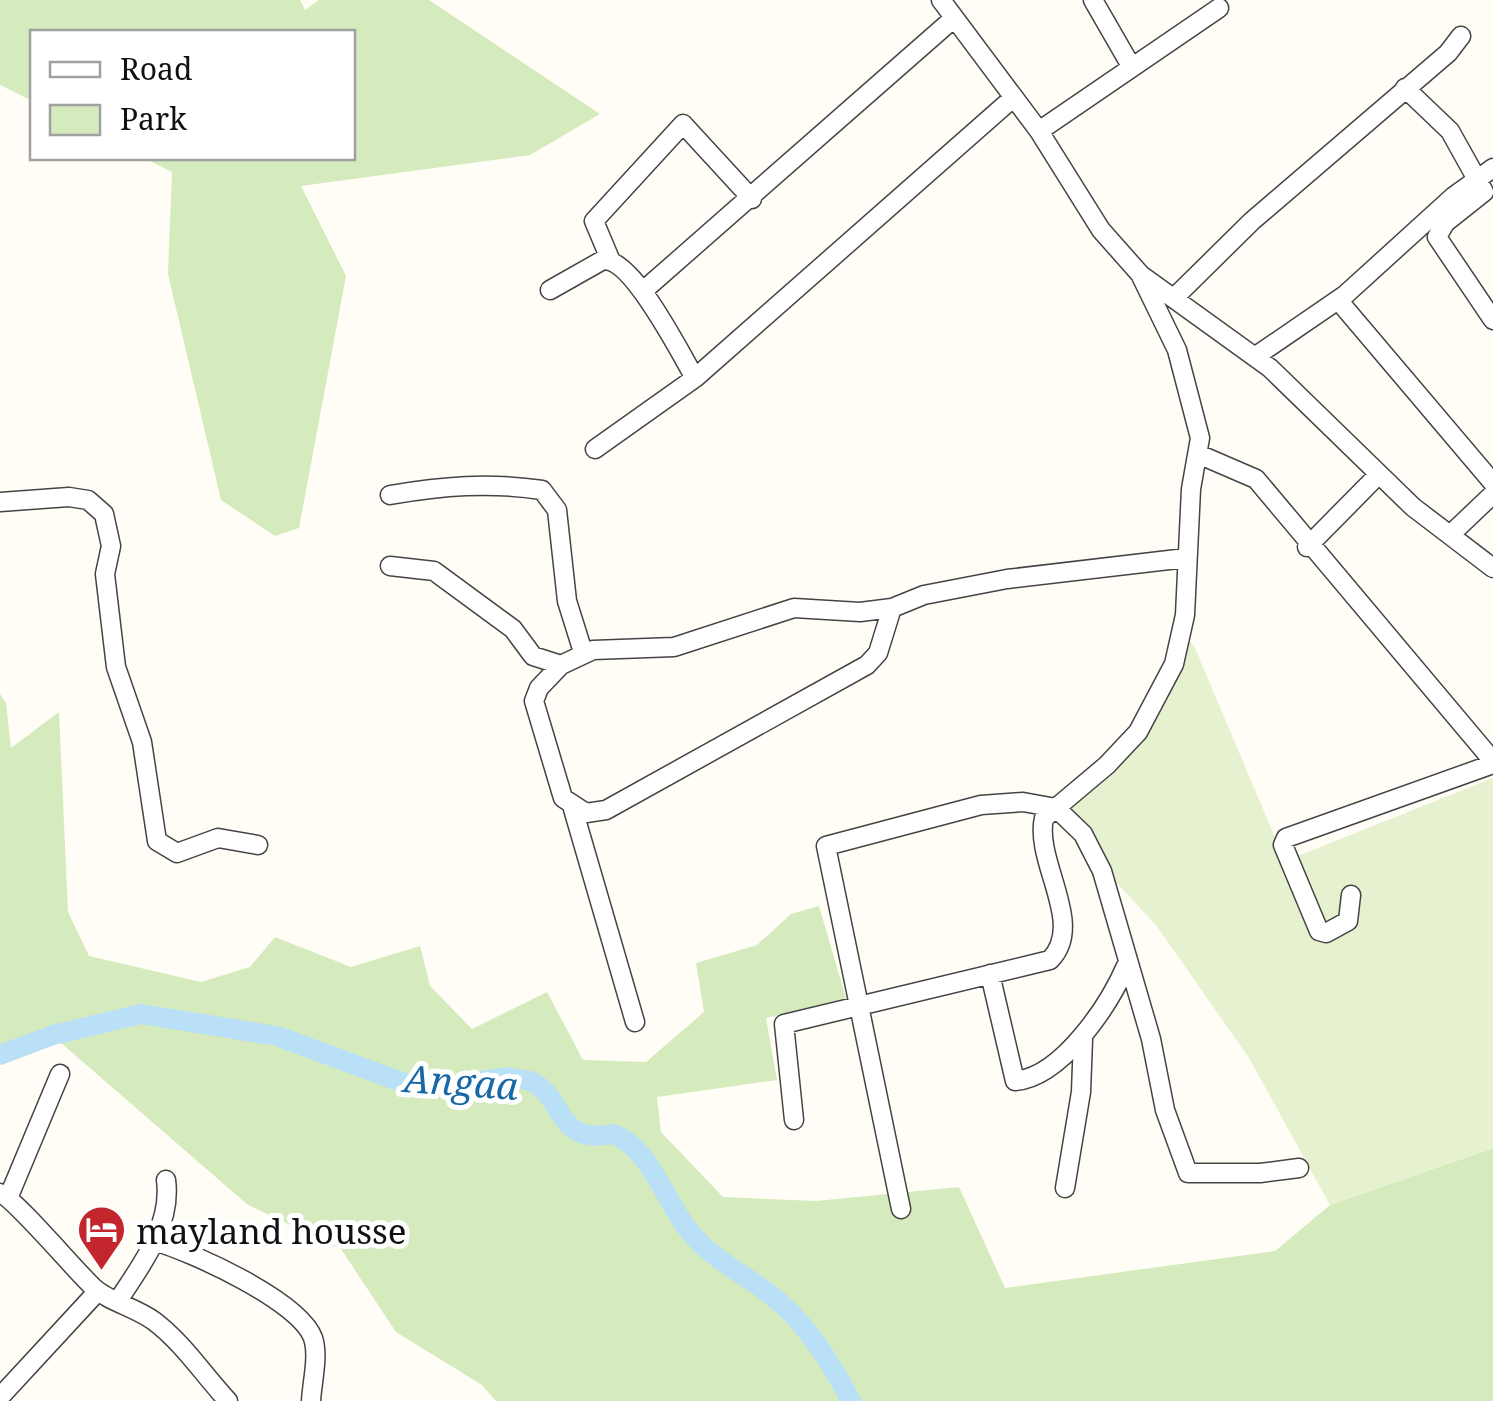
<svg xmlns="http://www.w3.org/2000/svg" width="1493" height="1401" font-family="'Noto Serif',serif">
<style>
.green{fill:#d5ebbd}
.pitch{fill:#e6f2cf}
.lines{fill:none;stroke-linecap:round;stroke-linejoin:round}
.river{stroke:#b9e0f7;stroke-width:20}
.minor-casing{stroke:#444;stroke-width:21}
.minor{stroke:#fff;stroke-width:18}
.labels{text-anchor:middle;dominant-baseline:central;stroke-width:10;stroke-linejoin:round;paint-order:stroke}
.poi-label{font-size:35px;fill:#111;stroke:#fff;text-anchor:start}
.water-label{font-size:38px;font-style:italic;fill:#1768a6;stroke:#fff}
</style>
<rect width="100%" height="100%" fill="#fffdf5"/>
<path class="green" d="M0 0H300L305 10 319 0H429L600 114 530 155 301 186 346 276 299 528 275 536 221 500 168 274 172 172 144 158H352V32H32V101L0 85Z
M0 694 6 703 11 748 59 712 68 912 89 956 201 982 250 967 275 937 351 967 420 946 430 986 472 1029 547 992 583 1060 646 1062 704 1012 696 963 757 945 791 914 819 906 846 998 766 1018 777 1080 657 1097 661 1132 723 1197 816 1201 959 1187 1005 1288 1275 1251 1330 1205 1493 1148V1401H496L482 1385 396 1332 341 1249 248 1205 53 1036 0 1055Z"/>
<path class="pitch" d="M1186 635 1195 648 1285 861 1493 778V1148L1330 1205 1249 1058 1156 925 1058 821 1141 744 1166 696Z"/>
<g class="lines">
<path class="river" d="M0 1055 53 1035 141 1014 277 1036 407 1084 445 1087 506 1077 531 1081C567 1100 555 1145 613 1134 646 1145 665 1197 684 1224 706 1256 736 1269 767 1292 804 1319 830 1361 851 1401"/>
<defs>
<path id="minor" d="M1093 0 1131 66
M1405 88 1450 131 1484 192 1445 223 1437 237 1493 320
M1039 131 1219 8
M610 259 594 221 683 124 752 199
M1141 275 1270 368 1413 507 1493 568
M550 290 603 260C633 258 680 353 695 378
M643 291 953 19
M1176 296 1252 221 1448 53 1461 36
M1338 300 1493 483
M1256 356 1345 295 1454 196 1493 168
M595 449 695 378 1013 98
M1198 454 1256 479 1493 761
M390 495C442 486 489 482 542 490L557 510 567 601 583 652
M0 502 69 497 88 500 104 514 111 546 105 574 116 667 142 742 157 841 177 853 218 838 258 845
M1450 535 1493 494
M1307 547 1378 475
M390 566 434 571 513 629 533 656 561 665
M892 608 878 653 867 665 606 810 586 813 563 798 534 701 539 688 561 665 593 650 674 647 794 608 860 612 892 608 924 595 1007 579 1186 558
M573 809 635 1022
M1351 895 1348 921 1326 933 1319 931 1283 845 1286 838 1493 764
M990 974 1015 1081C1062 1077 1109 1005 1126 966
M794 1120 784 1024 1050 960C1086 924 1034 862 1044 818L1107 765 1138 732 1174 664 1185 615 1191 489 1200 438 1177 350 1140 274 1101 230 1039 131 941 0
M1065 1188 1081 1092 1083 1039
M0 1193C15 1199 74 1269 93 1287 109 1302 135 1307 154 1321 183 1343 203 1374 228 1401
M9 1196 60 1074
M901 1209 826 846 981 805 1023 802 1056 808 1083 834 1102 871 1151 1039 1165 1110 1188 1173H1260L1299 1168
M154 1241C192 1252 300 1301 313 1338 319 1356 312 1382 311 1401
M119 1299C143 1263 172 1224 166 1180
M0 1397 98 1291"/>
</defs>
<use href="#minor" class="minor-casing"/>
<use href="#minor" class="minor"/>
</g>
<defs>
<symbol id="hotel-pin" viewBox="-11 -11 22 30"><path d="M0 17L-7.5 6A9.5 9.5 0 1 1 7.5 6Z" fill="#c4262e" stroke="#fff"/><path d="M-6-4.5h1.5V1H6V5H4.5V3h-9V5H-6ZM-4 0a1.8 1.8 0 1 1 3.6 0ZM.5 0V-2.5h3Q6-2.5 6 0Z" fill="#fff"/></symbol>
</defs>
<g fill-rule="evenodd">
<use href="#hotel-pin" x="74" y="1202" width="55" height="75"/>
</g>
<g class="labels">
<g class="poi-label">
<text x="136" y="1230">mayland housse</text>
</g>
<g class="water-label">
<text transform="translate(461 1081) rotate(4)">Angaa</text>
</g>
</g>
<rect x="30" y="30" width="325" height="130" fill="#ffffff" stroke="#a0a0a0" stroke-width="2.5"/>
<rect x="50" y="62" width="50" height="15" fill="#ffffff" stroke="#a0a0a0" stroke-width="2.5"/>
<text x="120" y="80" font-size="30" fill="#111111">Road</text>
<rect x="50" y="105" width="50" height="30" fill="#d5ebbd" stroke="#a0a0a0" stroke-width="2.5"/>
<text x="120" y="130" font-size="30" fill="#111111">Park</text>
</svg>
